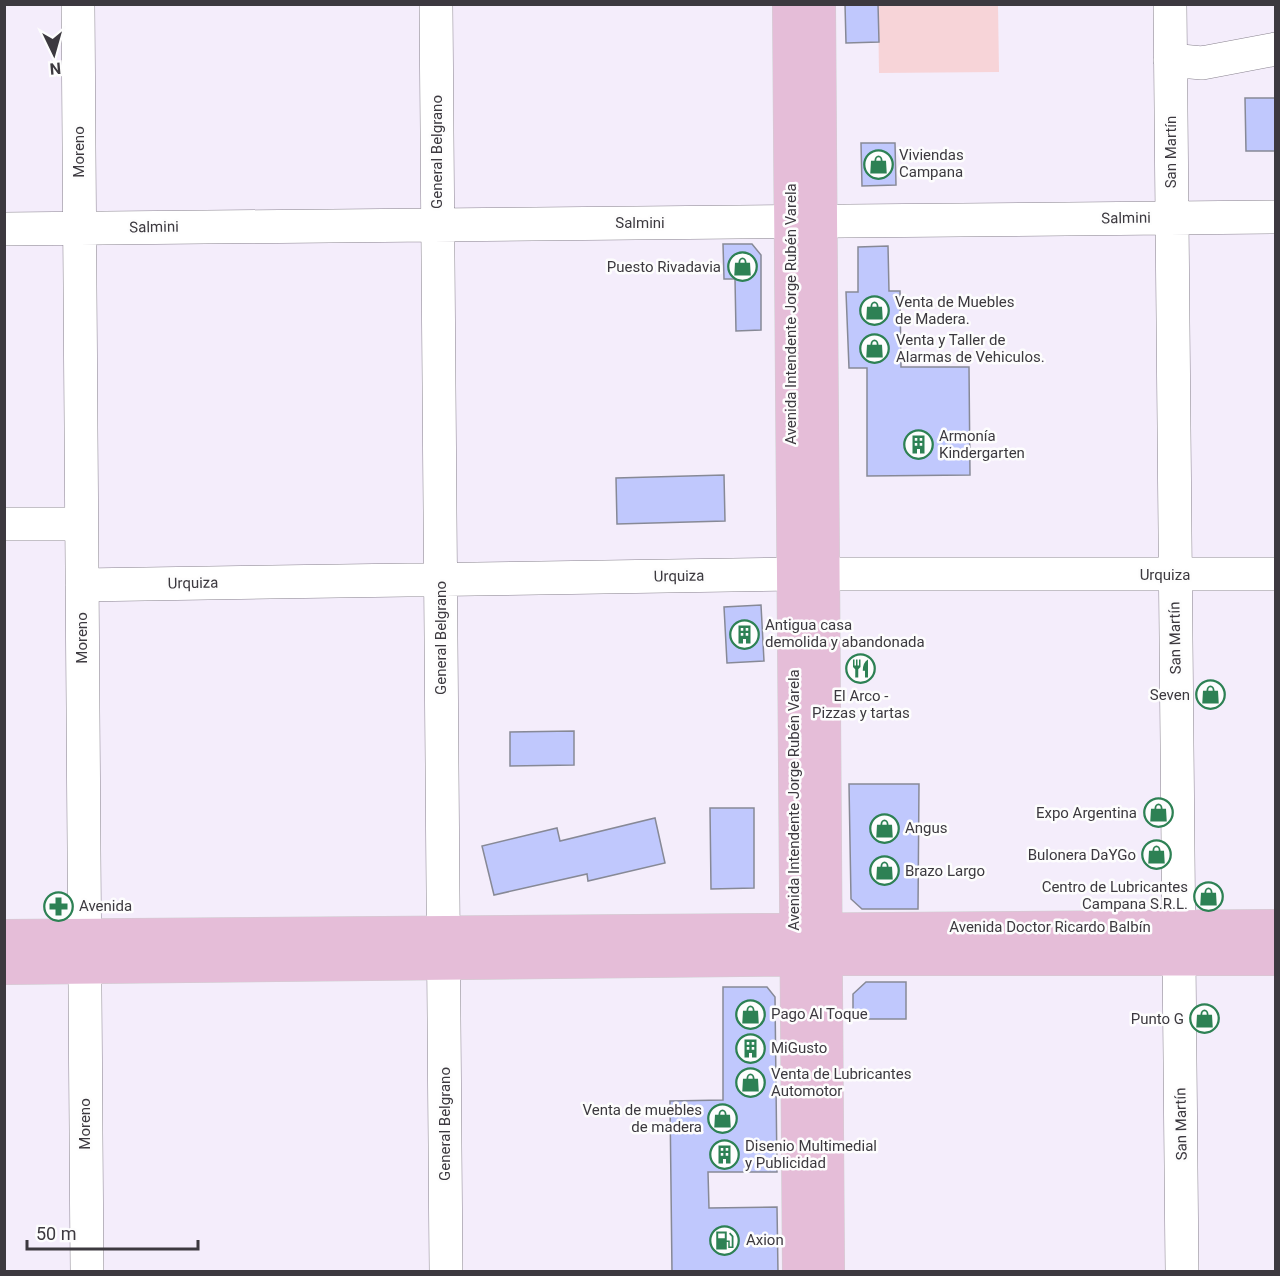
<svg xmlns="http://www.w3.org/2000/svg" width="1280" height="1276" font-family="Roboto,sans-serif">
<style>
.green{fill:#f7d4d8}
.building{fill:#c0c8fd;stroke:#878996;stroke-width:1.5}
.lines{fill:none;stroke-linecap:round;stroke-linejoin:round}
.minor-casing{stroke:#88828e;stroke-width:34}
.major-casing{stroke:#d0cfd1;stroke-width:34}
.minor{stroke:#fff;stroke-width:33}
.major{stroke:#e5bdd8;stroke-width:33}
.labels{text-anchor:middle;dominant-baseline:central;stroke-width:5;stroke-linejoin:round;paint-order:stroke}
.street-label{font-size:15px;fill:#3c393f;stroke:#fdfdfd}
.poi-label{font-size:15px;fill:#3c393f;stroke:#fdfdfd;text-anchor:start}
</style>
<rect width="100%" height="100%" fill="#f4edfb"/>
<path class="green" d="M878 5H998L999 72 879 73Z"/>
<path class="building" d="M845 4H878L879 42 846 43Z
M1245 98H1275V151H1246Z
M861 143H895L896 185 862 186Z
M723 244H752L761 255V330L736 331 735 279H724Z
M888 246 889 291H900L901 367H969L970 475 867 476V368H849L846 292H858V247Z
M724 475 725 521 617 524 616 478Z
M761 605 764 661 727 663 724 607Z
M574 731V765L510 766V732Z
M849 784H919L918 909H862L851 899Z
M710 808H754V888L711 889Z
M655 818 665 863 588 881 587 874 494 895 482 846 557 828 560 841Z
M866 982H906V1019H853V994Z
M723 987H767L775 997 777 1172H708L709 1208 777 1207 778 1272H672L670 1101 723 1100Z"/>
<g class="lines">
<defs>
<path id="minor" d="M78 4 87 1272
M436 4 446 1272
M1170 4 1182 1272
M1170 60 1202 63 1276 49
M4 229 1276 217
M4 524H81
M82 585 793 574H1276"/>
<path id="major" d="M789 4 799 1272
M819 4 828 1272
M4 936 1276 926
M4 968 826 959H1276"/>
</defs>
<use href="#minor" class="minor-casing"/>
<use href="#major" class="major-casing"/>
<use href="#minor" class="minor"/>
<use href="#major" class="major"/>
</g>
<defs>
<symbol id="shop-ring" viewBox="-11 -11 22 22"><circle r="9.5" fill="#fdfdfd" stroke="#2d8154" stroke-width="1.5"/><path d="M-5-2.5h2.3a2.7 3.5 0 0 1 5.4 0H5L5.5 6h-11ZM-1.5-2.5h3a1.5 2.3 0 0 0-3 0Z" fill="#2d8154"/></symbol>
<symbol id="building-ring" viewBox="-11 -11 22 22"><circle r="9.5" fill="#fdfdfd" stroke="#2d8154" stroke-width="1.5"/><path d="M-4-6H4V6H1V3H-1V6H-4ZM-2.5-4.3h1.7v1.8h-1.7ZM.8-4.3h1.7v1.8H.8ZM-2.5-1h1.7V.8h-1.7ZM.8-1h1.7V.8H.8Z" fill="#2d8154"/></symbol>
<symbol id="restaurant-ring" viewBox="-11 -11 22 22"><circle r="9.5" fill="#fdfdfd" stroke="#2d8154" stroke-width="1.5"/><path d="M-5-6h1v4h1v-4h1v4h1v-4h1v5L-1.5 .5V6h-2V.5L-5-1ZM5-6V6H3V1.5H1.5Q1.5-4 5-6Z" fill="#2d8154"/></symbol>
<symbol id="pharmacy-ring" viewBox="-11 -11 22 22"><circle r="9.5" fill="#fdfdfd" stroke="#2d8154" stroke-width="1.5"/><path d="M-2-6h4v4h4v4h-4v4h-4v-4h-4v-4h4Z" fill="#2d8154"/></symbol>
<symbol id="fuel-ring" viewBox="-11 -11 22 22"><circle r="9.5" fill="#fdfdfd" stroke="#2d8154" stroke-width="1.5"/><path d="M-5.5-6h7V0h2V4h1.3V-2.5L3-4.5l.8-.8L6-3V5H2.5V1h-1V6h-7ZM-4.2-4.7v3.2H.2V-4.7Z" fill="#2d8154"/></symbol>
</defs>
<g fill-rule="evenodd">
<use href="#shop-ring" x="862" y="148" width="33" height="33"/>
<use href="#shop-ring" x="726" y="250" width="33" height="33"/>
<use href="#shop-ring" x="858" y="294" width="33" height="33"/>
<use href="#shop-ring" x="858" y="332" width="33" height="33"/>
<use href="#building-ring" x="902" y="428" width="33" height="33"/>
<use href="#building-ring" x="728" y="618" width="33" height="33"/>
<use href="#restaurant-ring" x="844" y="652" width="33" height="33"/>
<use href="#shop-ring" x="1194" y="678" width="33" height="33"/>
<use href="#shop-ring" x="1142" y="796" width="33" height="33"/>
<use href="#shop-ring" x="868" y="812" width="33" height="33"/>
<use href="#shop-ring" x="1140" y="838" width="33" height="33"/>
<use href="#shop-ring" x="868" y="854" width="33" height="33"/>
<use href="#shop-ring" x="1192" y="880" width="33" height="33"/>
<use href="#pharmacy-ring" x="42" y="890" width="33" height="33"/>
<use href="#shop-ring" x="734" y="998" width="33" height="33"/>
<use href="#shop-ring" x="1188" y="1002" width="33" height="33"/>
<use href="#building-ring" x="734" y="1032" width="33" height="33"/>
<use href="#shop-ring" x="734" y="1066" width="33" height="33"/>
<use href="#shop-ring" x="706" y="1102" width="33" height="33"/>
<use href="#building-ring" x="708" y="1138" width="33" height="33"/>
<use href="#fuel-ring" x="708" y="1224" width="33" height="33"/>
</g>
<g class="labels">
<g class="street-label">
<text transform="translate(79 152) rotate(-90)">Moreno</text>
<text transform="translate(437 152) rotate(-90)">General Belgrano</text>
<text transform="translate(1171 152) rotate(-90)">San Martín</text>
<text transform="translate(1126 218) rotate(-1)">Salmini</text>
<text x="640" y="223">Salmini</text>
<text transform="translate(154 227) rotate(-1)">Salmini</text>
<text transform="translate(791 314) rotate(-90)">Avenida Intendente Jorge Rubén Varela</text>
<text x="1165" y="575">Urquiza</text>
<text transform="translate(679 576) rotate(-1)">Urquiza</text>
<text transform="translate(193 583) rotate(-1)">Urquiza</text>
<text transform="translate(82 638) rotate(-90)">Moreno</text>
<text transform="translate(441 638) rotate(-90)">General Belgrano</text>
<text transform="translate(1175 638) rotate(-91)">San Martín</text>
<text transform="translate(794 800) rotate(-90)">Avenida Intendente Jorge Rubén Varela</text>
<text x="1050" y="927">Avenida Doctor Ricardo Balbín</text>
<text transform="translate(85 1124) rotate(-90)">Moreno</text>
<text transform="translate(445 1124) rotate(-90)">General Belgrano</text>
<text transform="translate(1181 1124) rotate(-91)">San Martín</text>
</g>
<g class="poi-label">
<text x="899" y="155">Viviendas<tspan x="899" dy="17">Campana</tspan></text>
<text x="721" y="267" text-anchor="end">Puesto Rivadavia</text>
<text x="895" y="302">Venta de Muebles<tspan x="895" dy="17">de Madera.</tspan></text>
<text x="896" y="340">Venta y Taller de<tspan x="896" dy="17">Alarmas de Vehiculos.</tspan></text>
<text x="939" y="436">Armonía<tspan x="939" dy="17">Kindergarten</tspan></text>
<text x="765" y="625">Antigua casa<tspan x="765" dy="17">demolida y abandonada</tspan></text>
<text x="1190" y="695" text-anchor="end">Seven</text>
<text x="861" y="696" text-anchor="middle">El Arco -<tspan x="861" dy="17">Pizzas y tartas</tspan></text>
<text x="1137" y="813" text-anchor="end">Expo Argentina</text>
<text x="905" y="828">Angus</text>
<text x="1136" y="855" text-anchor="end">Bulonera DaYGo</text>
<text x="905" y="871">Brazo Largo</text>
<text x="1188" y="887" text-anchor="end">Centro de Lubricantes<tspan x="1188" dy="17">Campana S.R.L.</tspan></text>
<text x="79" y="906">Avenida</text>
<text x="771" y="1014">Pago Al Toque</text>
<text x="1184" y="1019" text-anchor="end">Punto G</text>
<text x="771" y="1048">MiGusto</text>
<text x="771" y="1074">Venta de Lubricantes<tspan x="771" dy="17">Automotor</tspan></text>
<text x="702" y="1110" text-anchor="end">Venta de muebles<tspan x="702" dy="17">de madera</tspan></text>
<text x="745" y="1146">Disenio Multimedial<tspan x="745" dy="17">y Publicidad</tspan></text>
<text x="746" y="1240">Axion</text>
</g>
</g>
<rect width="1280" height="1276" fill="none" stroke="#3c393f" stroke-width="12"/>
<g transform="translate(54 54) rotate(175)" stroke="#fdfdfd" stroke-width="4.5" paint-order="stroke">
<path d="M0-4.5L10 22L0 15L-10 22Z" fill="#3c393f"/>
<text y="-9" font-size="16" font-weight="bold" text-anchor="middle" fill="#3c393f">N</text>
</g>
<path d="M27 1240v9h171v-9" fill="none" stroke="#3c393f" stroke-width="3"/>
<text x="36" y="1240" font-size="18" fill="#3c393f" stroke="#fdfdfd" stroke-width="4.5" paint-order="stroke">50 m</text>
</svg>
